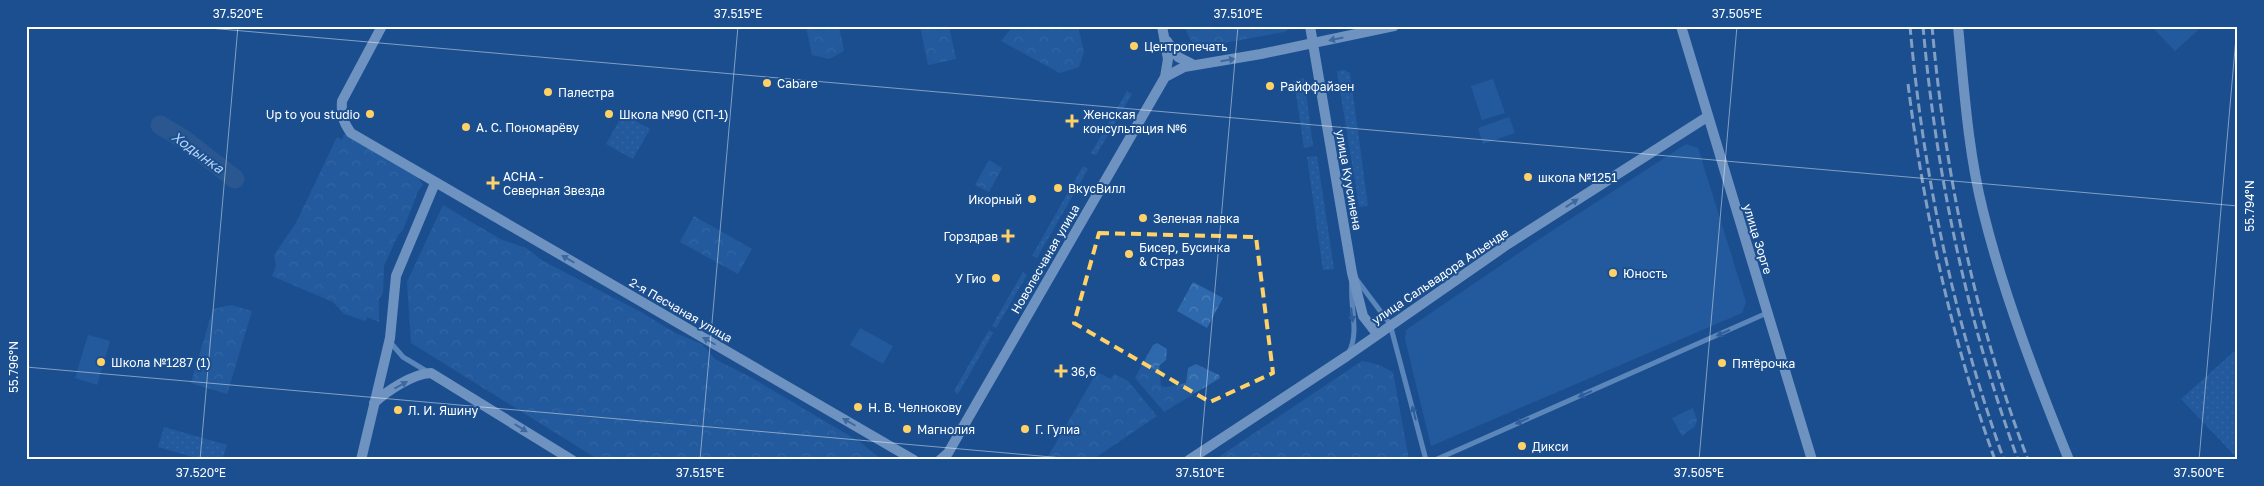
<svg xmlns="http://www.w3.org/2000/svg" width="2264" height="486" font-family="'Golos Text',sans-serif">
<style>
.grass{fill:url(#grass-dots)}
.forest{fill:url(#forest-crowns)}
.pitch{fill:#2e69ad}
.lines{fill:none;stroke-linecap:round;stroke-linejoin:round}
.river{stroke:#3c6290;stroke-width:19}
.street{stroke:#a9c9ee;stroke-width:5}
.secondary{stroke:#d6e6fa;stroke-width:10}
.rail{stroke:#fff;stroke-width:3;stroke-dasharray:9 4;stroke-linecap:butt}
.oneway{fill:#668bba}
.oneway2{fill:#4674ac}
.marked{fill:none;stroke:#ffd166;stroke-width:4;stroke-dasharray:10 6;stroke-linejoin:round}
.ticks{fill:none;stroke:#fff;stroke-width:1;stroke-opacity:0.45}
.poi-dot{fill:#ffd166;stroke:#1b4f8f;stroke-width:2}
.labels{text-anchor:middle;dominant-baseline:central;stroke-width:4;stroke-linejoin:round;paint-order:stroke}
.poi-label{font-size:12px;fill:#fff;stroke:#1b4f8f;text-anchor:start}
.street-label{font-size:12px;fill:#fff;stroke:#1b4f8f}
.water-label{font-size:14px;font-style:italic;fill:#b5d3f5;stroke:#1b4f8f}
.neatline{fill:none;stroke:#fff;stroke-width:2}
.ticks-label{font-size:12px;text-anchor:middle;fill:#fff}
</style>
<defs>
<pattern id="grass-dots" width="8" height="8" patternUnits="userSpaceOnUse" patternTransform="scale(1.25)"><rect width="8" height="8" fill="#2e69ad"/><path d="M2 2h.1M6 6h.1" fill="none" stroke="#4d80b9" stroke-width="1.8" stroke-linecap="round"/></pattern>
<pattern id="forest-crowns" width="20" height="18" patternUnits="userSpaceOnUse" patternTransform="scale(1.25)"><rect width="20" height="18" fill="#2e69ad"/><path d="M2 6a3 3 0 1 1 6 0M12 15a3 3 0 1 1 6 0" fill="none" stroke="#4d80b9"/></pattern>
</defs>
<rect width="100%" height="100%" fill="#1b4f8f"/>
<path class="grass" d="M1344 70 1350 73 1368 206 1359 207 1337 71Z
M1304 78 1313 146 1304 148 1294 80Z
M1127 91 1132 94 1096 155 1091 153Z
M623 114 650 129 633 159 606 144Z
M1317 156 1334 269 1323 270 1307 157Z
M1083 166 1088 169 1037 258 1032 256Z
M1023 272 1027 275 996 328 992 326Z
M989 330 993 333 958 394 954 391Z
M2238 348V459L2181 399Z
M164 427 227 445 222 460H203L158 447Z"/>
<path class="forest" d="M839 26 844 51 829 59 812 55 806 27Z
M920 26H949L956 59 928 65Z
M1013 26H1078L1084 52 1079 67 1060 73 1001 41Z
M1185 26H1294L1284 32 1202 47C1191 44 1188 37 1185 26Z
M349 133 418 177 423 185 418 191 403 230 398 235 384 266 383 293 379 299V322L367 317 366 321 344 314 333 302 272 276 276 266 274 255 296 223 337 137 342 140 344 134Z
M989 160 1002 168 989 192 975 185Z
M443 205 500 239 526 248 543 261 641 312 675 333 702 344 715 359 752 378 860 442 882 460H599L411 343 407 282Z
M694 216 752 249 738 274 680 242Z
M1193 282 1223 298 1207 328 1177 311Z
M231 305 252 311 227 394 191 383 213 309Z
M1157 343 1167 349 1166 360 1159 366 1161 386 1166 387 1186 383 1188 368 1196 364 1219 375 1220 378 1164 412 1135 378 1153 345Z
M1362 361 1379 365 1393 372 1409 460H1214Z
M1097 372 1111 379 1114 374 1128 381 1157 416 1092 460H1046Z
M1693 408 1697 420 1695 426 1682 436 1672 418Z"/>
<path class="pitch" d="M2151 26H2196L2199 29 2175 51Z
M1493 79 1505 113 1482 120 1471 86Z
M1509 117 1515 133 1483 144 1478 128Z
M1686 144 1698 148 1746 302 1742 313 1431 446 1405 339 1406 330 1538 240Z
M860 328 893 346 883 364 850 345Z
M88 335 110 341 97 385 75 378Z"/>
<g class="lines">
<path class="river" d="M160 125 185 140 235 179"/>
<path class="street" d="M1357 280 1390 324 1426 460
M390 342 403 357 428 372
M1349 352C1360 331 1349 304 1352 281
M1435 460 1767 313"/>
<path class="secondary" d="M382 26 342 101C341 115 343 122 351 133L914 460
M1310 26 1352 273 1363 316 1377 334
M1681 26 1812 460
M1958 26C1964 88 1968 151 1983 211 2003 293 2037 381 2069 460
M1167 41 1178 57 1194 65
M1165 77 1184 67 1261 54 1394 26
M374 403C387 391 412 374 431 373L572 460
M361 460 390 338 396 276 435 183
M940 460 948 453 1165 77 1168 59 1162 26
M1189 460 1347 356 1508 244 1707 117"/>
<path class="rail" d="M1910 26C1923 174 1954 321 2004 460
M1923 26C1936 175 1967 320 2018 460
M1932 26C1945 174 1975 321 2028 460
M1908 84C1924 212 1951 338 1995 460"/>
</g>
<defs><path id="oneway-solid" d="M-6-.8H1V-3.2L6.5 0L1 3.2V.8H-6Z" transform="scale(1.25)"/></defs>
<g class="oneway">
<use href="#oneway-solid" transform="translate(1336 39) rotate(168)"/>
<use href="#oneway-solid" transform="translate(1228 60) rotate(-9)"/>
<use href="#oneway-solid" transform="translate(1572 203) rotate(-33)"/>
<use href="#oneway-solid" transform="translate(568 259) rotate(-150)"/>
<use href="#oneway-solid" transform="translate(709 341) rotate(-150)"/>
<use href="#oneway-solid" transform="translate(401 385) rotate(-29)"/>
<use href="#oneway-solid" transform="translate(849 422) rotate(-150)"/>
<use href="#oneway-solid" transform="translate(521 428) rotate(32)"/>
</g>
<g class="oneway2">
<use href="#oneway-solid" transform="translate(1352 315) rotate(83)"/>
<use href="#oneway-solid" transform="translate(1723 333) rotate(156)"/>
<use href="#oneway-solid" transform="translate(1585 394) rotate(156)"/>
<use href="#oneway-solid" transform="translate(1414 413) rotate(-104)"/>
<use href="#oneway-solid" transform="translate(1522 421) rotate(156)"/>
</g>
<path d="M0 0H2264V486H0ZM1099 233 1256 237 1273 373 1210 402 1074 323Z" fill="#1b4f8f" fill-opacity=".55" fill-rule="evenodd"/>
<path class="marked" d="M1099 233 1256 237 1273 373 1210 402 1074 323Z"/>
<path class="ticks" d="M186 26 2238 206M26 367 1086 460M200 460 238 26M700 460 738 26M1200 460 1238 26M1699 460 1737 26M2199 460 2237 26"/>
<g class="poi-dot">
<circle cx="1134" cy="46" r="5"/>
<circle cx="767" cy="83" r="5"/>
<circle cx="1270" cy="86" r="5"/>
<circle cx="548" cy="92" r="5"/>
<circle cx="370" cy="114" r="5"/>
<circle cx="609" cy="114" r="5"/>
<path d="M1069.5 113.5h5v5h5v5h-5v5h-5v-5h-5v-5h5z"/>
<circle cx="466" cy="127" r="5"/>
<circle cx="1528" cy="177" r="5"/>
<path d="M490.5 175.5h5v5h5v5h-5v5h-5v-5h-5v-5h5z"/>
<circle cx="1058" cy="188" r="5"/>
<circle cx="1032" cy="199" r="5"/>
<circle cx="1143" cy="218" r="5"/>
<path d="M1005.5 228.5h5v5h5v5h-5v5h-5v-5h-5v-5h5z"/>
<circle cx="1129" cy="254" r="5"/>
<circle cx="1613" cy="273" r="5"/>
<circle cx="996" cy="278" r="5"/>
<circle cx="101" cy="362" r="5"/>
<circle cx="1722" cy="363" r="5"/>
<path d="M1058.5 363.5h5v5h5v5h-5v5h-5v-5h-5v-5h5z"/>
<circle cx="858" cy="407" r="5"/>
<circle cx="398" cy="410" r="5"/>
<circle cx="907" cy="429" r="5"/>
<circle cx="1025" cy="429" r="5"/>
<circle cx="1522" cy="446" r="5"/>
</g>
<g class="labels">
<g class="poi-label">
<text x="1144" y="46">Центропечать</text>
<text x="777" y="83">Cabare</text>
<text x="1280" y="86">Райффайзен</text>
<text x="558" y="92">Палестра</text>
<text x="360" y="114" text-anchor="end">Up to you studio</text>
<text x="619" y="114">Школа №90 (СП-1)</text>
<text x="1083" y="114">Женская<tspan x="1083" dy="14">консультация №6</tspan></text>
<text x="476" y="127">А. С. Пономарёву</text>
<text x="503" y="176">АСНА -<tspan x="503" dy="14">Северная Звезда</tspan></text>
<text x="1538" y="177">школа №1251</text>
<text x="1068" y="188">ВкусВилл</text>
<text x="1022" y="199" text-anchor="end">Икорный</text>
<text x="1153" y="218">Зеленая лавка</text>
<text x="998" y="236" text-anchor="end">Горздрав</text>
<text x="1139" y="247">Бисер, Бусинка<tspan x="1139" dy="14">&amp; Страз</tspan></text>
<text x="1623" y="273">Юность</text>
<text x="986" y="278" text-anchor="end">У Гио</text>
<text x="111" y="362">Школа №1287 (1)</text>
<text x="1732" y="363">Пятёрочка</text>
<text x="1071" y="371">36,6</text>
<text x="868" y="407">Н. В. Челнокову</text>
<text x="408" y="410">Л. И. Яшину</text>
<text x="917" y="429">Магнолия</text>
<text x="1035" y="429">Г. Гулиа</text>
<text x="1532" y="446">Дикси</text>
</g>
<g class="street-label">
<text transform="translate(1349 180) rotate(80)">улица Куусинена</text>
<text transform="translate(1758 239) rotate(73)">улица Зорге</text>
<text transform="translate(1045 259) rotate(-60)">Новопесчаная улица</text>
<text transform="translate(1440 276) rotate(-34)">улица Сальвадора Альенде</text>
<text transform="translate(681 310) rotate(30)">2-я Песчаная улица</text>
</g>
<g class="water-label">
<text transform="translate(198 152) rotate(36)">Ходынка</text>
</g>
</g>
<rect width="2264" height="486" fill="none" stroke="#1b4f8f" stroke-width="55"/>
<rect x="28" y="28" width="2208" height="430" class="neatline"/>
<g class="ticks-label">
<text x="238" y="18">37.520°E</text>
<text x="738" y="18">37.515°E</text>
<text x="1238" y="18">37.510°E</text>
<text x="1737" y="18">37.505°E</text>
<text transform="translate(2250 206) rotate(-90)" y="4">55.794°N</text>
<text transform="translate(14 367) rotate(-90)" y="4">55.796°N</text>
<text x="201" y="477">37.520°E</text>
<text x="700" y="477">37.515°E</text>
<text x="1200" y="477">37.510°E</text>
<text x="1699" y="477">37.505°E</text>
<text x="2199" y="477">37.500°E</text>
</g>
</svg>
